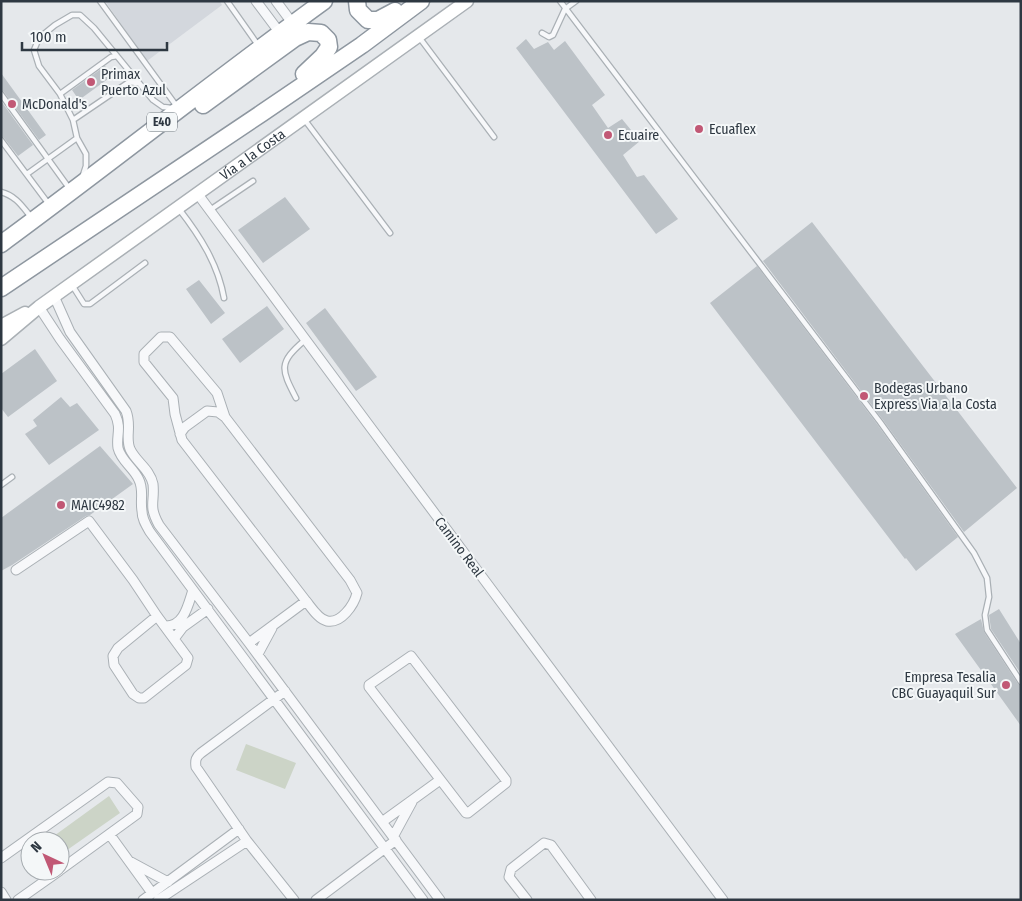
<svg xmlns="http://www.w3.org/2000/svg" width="1022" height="901" font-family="'Fira Sans Condensed',sans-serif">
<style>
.built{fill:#d3d7dd}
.green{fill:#ccd4c7}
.building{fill:#bcc2c7}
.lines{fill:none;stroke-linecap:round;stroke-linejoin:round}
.lane-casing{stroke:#aab0b5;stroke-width:7}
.street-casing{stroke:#aab0b5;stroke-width:11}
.secondary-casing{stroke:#aab0b5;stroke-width:15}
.highway-casing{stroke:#8e97a0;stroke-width:19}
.lane{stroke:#f7f8fa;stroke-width:4.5}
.street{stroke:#f7f8fa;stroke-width:9}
.secondary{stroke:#fff;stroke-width:12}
.highway{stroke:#fff;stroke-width:16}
.poi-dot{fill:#c15875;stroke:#f4f7f8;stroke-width:2}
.labels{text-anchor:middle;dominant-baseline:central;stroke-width:4;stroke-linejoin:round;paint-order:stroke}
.shield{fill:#f4f7f8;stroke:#697179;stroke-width:1}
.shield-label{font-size:12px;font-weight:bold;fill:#2e3842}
.poi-label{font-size:14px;fill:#2e3842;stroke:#f4f7f8;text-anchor:start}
.street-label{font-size:14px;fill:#2e3842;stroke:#f4f7f8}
</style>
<rect width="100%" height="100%" fill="#e5e8eb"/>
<path class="built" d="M105 1H220L222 5 147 61Z"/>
<path class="green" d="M246 744 296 763 285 789 236 770Z
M109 796 120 813 60 855V841H47Z"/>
<path class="building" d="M526 39 534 49 548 42 554 50 565 41 605 95 592 105 608 128 622 119 640 141 623 155 637 177 644 175 678 219 656 234 516 48Z
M105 66 112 76 79 100 72 90Z
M1 73 46 135 39 140 4 92 1 90Z
M1 101 33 145 18 156 4 138 1 136Z
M285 197 310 229 263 263 238 230Z
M812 222 1017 488 964 532 883 420 763 261Z
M757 266 877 424 958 537 916 571 906 558 905 559 710 303Z
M199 280 225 313 211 324 186 289Z
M267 306 284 329 240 363 222 339Z
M325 308 377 377 356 391 306 323Z
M35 349 57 381 8 417 1 408V374Z
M61 397 70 407 77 403 99 430 49 465 25 434 37 426 33 420Z
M100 446 133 484 90 515 86 516 12 565 1 571V518Z
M999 609 1021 644V674L991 629 989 615Z
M981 619 984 632 1018 684 1021 686V726L955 634Z"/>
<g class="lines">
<defs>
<path id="lane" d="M100 1 178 108
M227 1 258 45
M560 1 880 422 974 553 987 578 989 597 985 615 987 630 1021 682
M542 33 549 37 553 35 565 9 576 1
M419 37 494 137
M1 94 69 188
M60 94 111 57 117 56
M304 119 390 233
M73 120 129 82 137 83
M1 140 48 203
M27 174 77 138
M82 178 86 166V154L77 138 73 120 60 94 39 66 34 50 39 38 55 25 72 15H80L94 28 153 100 163 107 172 108
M1 192C16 196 22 206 31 217
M179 209C200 236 218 264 224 298
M210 210 253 181
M72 285 84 304H90L145 263
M296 398C281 369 278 363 305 340
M1 485 12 477"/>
<path id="street" d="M256 1 280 33
M276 1 293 24
M197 193 368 424 723 900
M54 296 70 332 126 411C132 426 125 437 130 449 136 462 150 469 153 484 155 503 148 505 159 525L249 643 440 900
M39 307 60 339 115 414C122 429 116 435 118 448 121 461 134 468 139 480 144 490 140 500 142 511 142 519 146 525 150 532L423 900
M180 434 185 427 207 411 218 412 225 417 350 580 357 593C354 605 341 624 327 621 318 619 311 607 306 601L182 440 175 414 173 398 144 362V354L161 337H170L217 393 225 417
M16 570 89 521 133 580 157 616 188 658 186 665 144 698H139L133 694 114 665 113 656 118 648 157 616
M165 626C184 627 188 605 193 590
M174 639 183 627 208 609
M249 643 306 601
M258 654 272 628
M411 656 506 780V783L468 813H466L369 687V685Z
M285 691 201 753C196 757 195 760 196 767L247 841 294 900
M382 822 440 780
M110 835 152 893
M393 837 412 802
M1 858 108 782 117 783 138 807 137 814 60 870
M131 862 168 882
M1 892 6 900
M18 900 59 871
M143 900 239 829
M158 900 247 841
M316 900 396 840
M527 900 509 877 511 869 544 843 551 845 591 900"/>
<g id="secondary">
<path d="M1 326 25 313"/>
<path id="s1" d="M1 339 39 307 467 1"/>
</g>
<path id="highway" d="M357 1 358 10 368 20H378L395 11
M203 105 295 38 308 32 321 33 328 40 329 47 323 56 304 74
M1 244C110 164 215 80 324 1
M1 288 262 113 362 45 421 1"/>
</defs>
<use href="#lane" class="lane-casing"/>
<use href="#street" class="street-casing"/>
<use href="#secondary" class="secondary-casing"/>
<use href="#highway" class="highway-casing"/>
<use href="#lane" class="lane"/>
<use href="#street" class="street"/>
<use href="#secondary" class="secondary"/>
<use href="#highway" class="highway"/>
</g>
<g class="poi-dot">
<circle cx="91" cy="82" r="5"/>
<circle cx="12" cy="104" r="5"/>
<circle cx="699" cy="129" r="5"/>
<circle cx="608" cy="135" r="5"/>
<circle cx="864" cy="396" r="5"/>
<circle cx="61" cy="505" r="5"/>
<circle cx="1006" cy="685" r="5"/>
</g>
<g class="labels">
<rect class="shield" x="147" y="112.5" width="30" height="19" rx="4"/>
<g class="shield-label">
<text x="162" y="122">E40</text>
</g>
<g class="poi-label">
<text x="101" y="74">Primax<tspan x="101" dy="16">Puerto Azul</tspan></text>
<text x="22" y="104">McDonald's</text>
<text x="709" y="129">Ecuaflex</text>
<text x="618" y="135">Ecuaire</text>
<text x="874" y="388">Bodegas Urbano<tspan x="874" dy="16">Express Via a la Costa</tspan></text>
<text x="71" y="505">MAIC4982</text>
<text x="996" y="677" text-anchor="end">Empresa Tesalia<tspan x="996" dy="16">CBC Guayaquil Sur</tspan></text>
</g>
<g class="street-label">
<text stroke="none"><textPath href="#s1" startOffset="312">Vía a la Costa</textPath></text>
<text transform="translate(459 547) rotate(53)">Camino Real</text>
</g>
</g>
<rect width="1022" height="901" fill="none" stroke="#2e3842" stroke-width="5"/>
<g transform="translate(45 856) rotate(316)"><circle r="24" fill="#f4f7f8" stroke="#a5abaf"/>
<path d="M0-4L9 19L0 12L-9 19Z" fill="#c15875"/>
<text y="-8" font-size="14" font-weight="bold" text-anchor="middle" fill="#2e3842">N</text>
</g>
<path d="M22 42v8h145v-8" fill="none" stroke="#2e3842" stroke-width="2.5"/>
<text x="30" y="42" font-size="15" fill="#2e3842" stroke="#f4f7f8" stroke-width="4" paint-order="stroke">100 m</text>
</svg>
